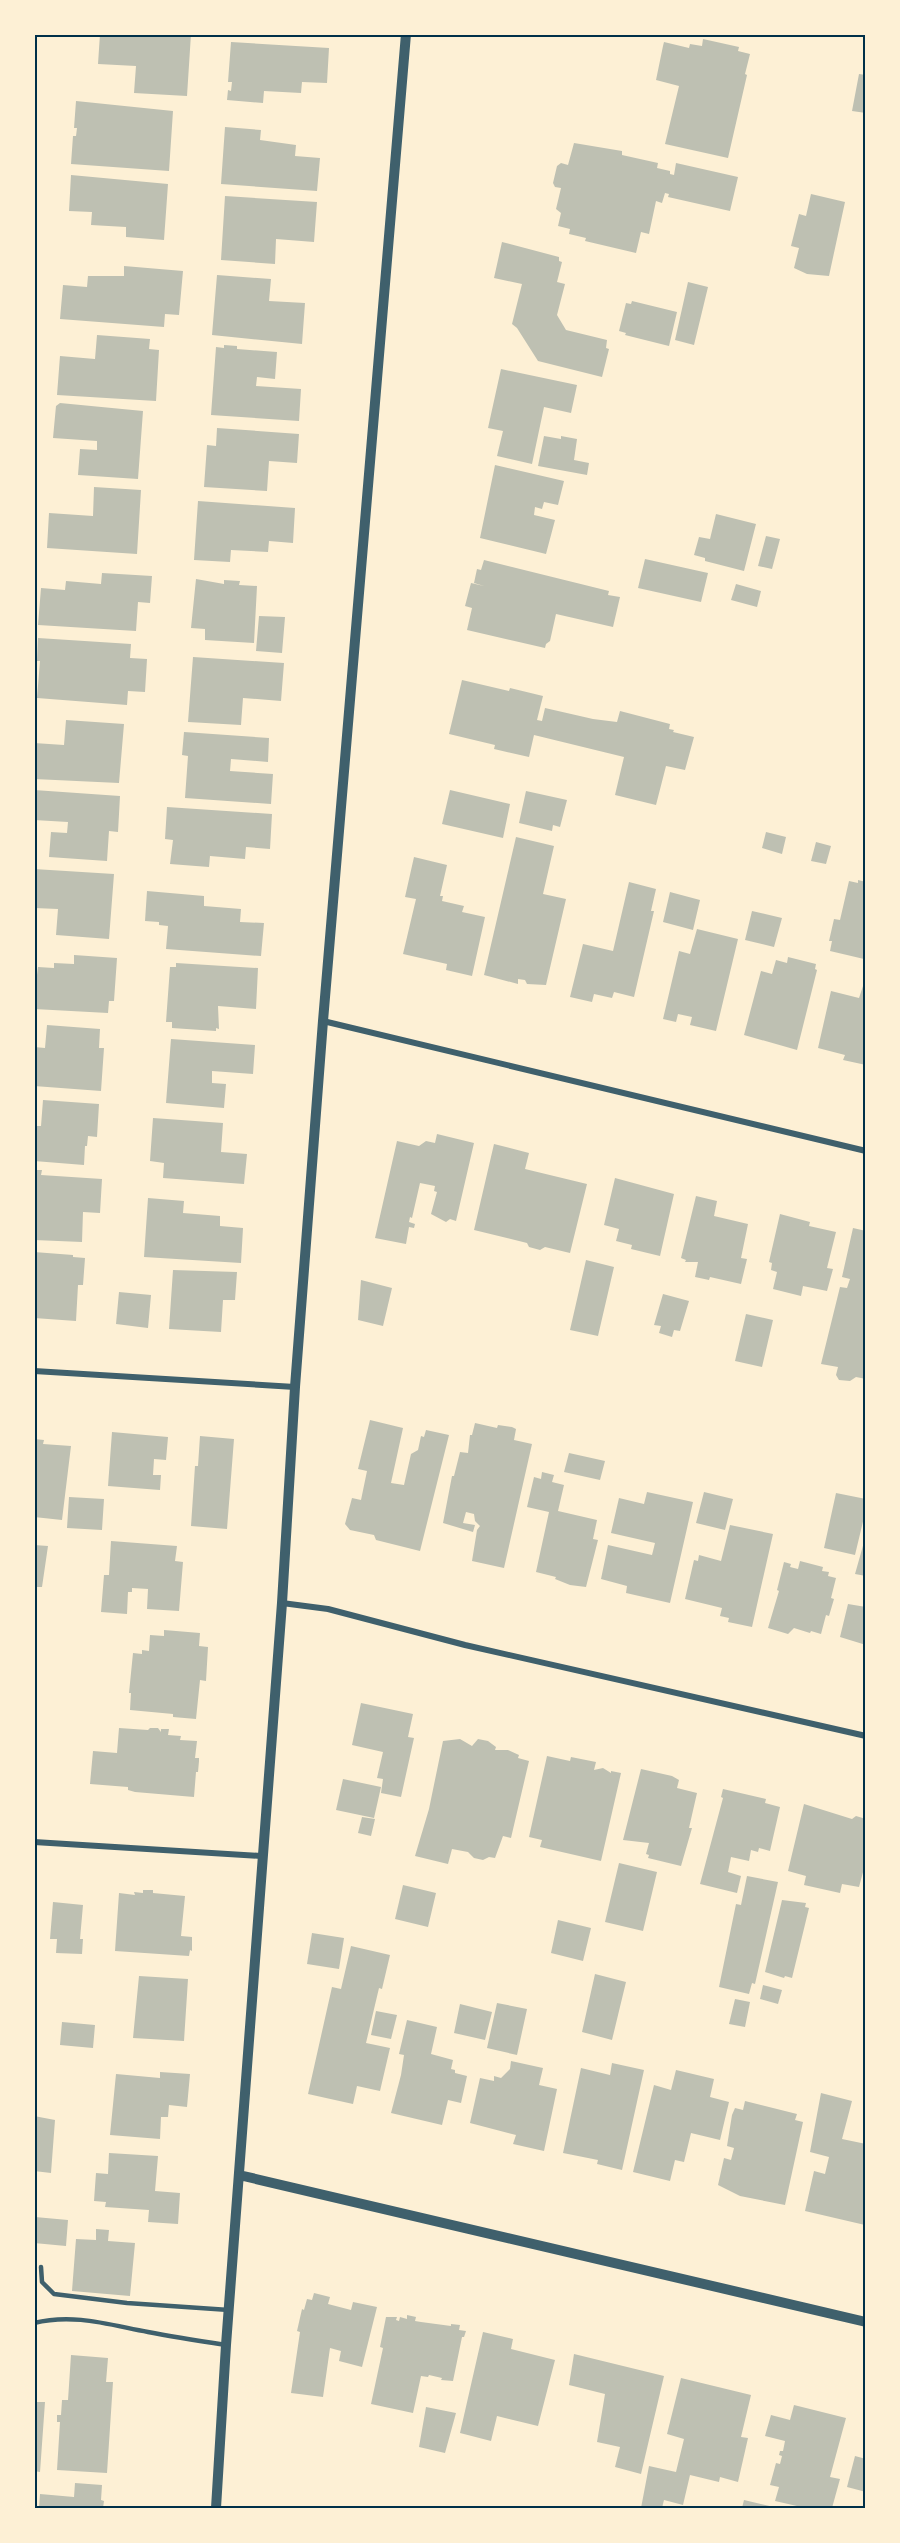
<svg xmlns="http://www.w3.org/2000/svg" width="900" height="2543" font-family="Barlow,sans-serif">
<style>
.building{fill:#bec0b2}
.lines{fill:none;stroke-linecap:round;stroke-linejoin:round}
.service{stroke:#3f606c;stroke-width:4.5}
.minor{stroke:#3f606c;stroke-width:6}
.tertiary{stroke:#3f606c;stroke-width:10}
.neatline{fill:none;stroke:#003049;stroke-width:2}
</style>
<rect width="100%" height="100%" fill="#fdf0d5"/>
<path class="building" d="M100 34H191L187 96 134 93 136 66 98 64Z
M703 39 739 47 738 51 750 54 745 74 747 75 728 158 665 144 679 86 656 80 663 46 664 42 689 48 690 44 702 46Z
M231 42 329 48 327 83 302 82 301 93 264 91 263 103 227 100 228 90 231 91 232 82H228Z
M859 74 866 75V113L852 111Z
M76 101 173 111 169 171 71 164 73 136H76L77 128H74Z
M225 127 261 130 260 140 296 145 295 156 320 158 317 191 221 184Z
M574 143 622 151V155L658 163 657 168 670 171V174L674 175 676 163 738 177 730 211 668 197 669 194 665 193 662 203 656 201 649 234 641 232 636 253 585 241 586 238 569 234 570 229 558 226 561 213 556 209 561 188 555 187 553 183 557 166 561 163 568 165Z
M71 175 168 184 164 240 126 237V227L91 225 92 212 69 211Z
M811 194 845 202 829 276 807 274 794 268 799 248 791 246 799 214 806 216Z
M225 196 317 202 314 242 276 239 275 264 221 260Z
M502 242 559 257V261L562 262 557 282 565 284 557 315 566 330 607 340 606 348 609 349 602 377 538 361 517 328 512 324 522 284 494 278Z
M124 266 183 271 179 315 165 314 164 327 60 319 63 285 87 287 88 276H124Z
M217 275 271 279 269 301 305 303 302 344 212 335Z
M688 282 708 287 694 345 675 340Z
M632 301 677 312 669 346 625 335 626 333 619 331 626 303 631 304Z
M97 335 150 339 149 349 159 350 156 401 57 395 60 356 95 359Z
M224 345 237 346V349L277 352 275 379 257 377 256 386 301 389 299 421 211 415 216 347 224 348Z
M501 369 577 385 571 413 544 407 532 464 497 456 503 431 488 428Z
M60 403 143 411 138 479 78 475 80 449 97 450V441L53 438 56 406Z
M217 428 299 434 297 463 269 461 267 491 204 487 207 445 216 446Z
M544 436 561 439V436L577 439 574 460 589 463 587 475 538 466Z
M495 465 564 481 558 505 544 502 542 509 535 507 534 515 555 520 546 554 480 538Z
M94 487 141 490 137 554 47 548 49 513 93 516Z
M198 501 295 508 293 543 269 541 268 552 231 550 230 562 194 560Z
M716 514 756 524 744 571 705 561V558L694 555 699 537 710 539Z
M766 536 780 539 772 569 758 566Z
M645 559 708 573 701 602 638 588Z
M484 560 609 591 608 595 620 597 613 627 556 614 550 641 546 644 545 648 467 630 472 608 465 606 471 583 484 586 474 583 477 569 481 570Z
M102 573 152 576 150 603 138 602 136 631 38 625 41 588 65 590 66 581 101 584Z
M196 579 224 584V580L240 581 239 585 257 586 254 643 205 640V629L191 628Z
M736 584 761 591 757 607 731 600Z
M259 616 285 617 282 653 256 651Z
M38 638 131 644 130 658 147 659 145 692 128 691 127 705 37 698 40 661H37Z
M193 657 284 663 281 701 243 698 241 725 188 722Z
M462 680 509 691 510 688 543 696 537 720 542 721 545 708 593 719 617 722 620 711 670 724 669 729 674 730 673 732 694 737 685 770 666 766 656 805 615 795 624 757 534 735 529 757 494 749 495 745 449 734Z
M66 720 124 724 119 783 34 779V743L64 745Z
M184 732 269 738 268 762 231 759 230 771 273 774 271 804 185 798 188 756 182 755Z
M34 790 120 796 118 832 109 831 107 861 49 857 51 832 67 833 68 822 34 820Z
M450 790 510 804 503 838 442 824Z
M526 791 567 800 560 827 553 825 552 831 519 823Z
M167 807 272 814 270 849 246 847 245 859 210 856 209 867 170 864 173 840 165 839Z
M766 832 786 837 782 854 762 848Z
M516 837 554 846 543 894 566 899 546 985 527 984 525 980 518 979V984L484 975Z
M816 842 831 846 826 864 811 861Z
M414 857 447 865 440 896H443L442 901 464 906 462 912 485 917 472 976 446 970 447 964 403 954 416 899 405 897Z
M34 869 114 874 109 939 56 935 58 909 34 908Z
M858 880 866 882 864 959 830 951 832 941H829L834 919 840 920 849 881 858 883Z
M629 882 656 889 651 911H654L634 997 614 992 612 998 594 994 592 1002 570 997 583 944 613 951Z
M147 891 204 896V906L241 909 240 922 264 923 261 956 166 949 168 926 159 925V922L145 921Z
M670 892 700 900 693 930 663 922Z
M752 911 782 918 774 947 745 940Z
M697 929 738 939 716 1031 690 1025 692 1017 678 1014 676 1022 663 1019 679 951 690 954Z
M74 955 117 958 114 1001H109L108 1013 34 1009V974L37 975 38 967 54 968V963L74 964Z
M788 957 816 964 815 969 817 970 797 1050 744 1035 761 971 772 974 776 960 787 963Z
M176 963 258 968 256 1009 218 1006 219 1029 216 1028V1031L172 1028V1022H166L170 967H176Z
M866 977V1065L843 1060 845 1055 818 1048 831 991 859 998Z
M47 1025 100 1029 99 1048H104L101 1091 34 1086V1047L45 1048Z
M171 1039 255 1045 253 1074 212 1071V1083L226 1084 224 1108 166 1103Z
M43 1100 99 1104 97 1137 88 1136 87 1146H85L84 1165 34 1161V1126H41Z
M153 1118 223 1123 221 1152 247 1154 244 1184 163 1178 164 1163 150 1161Z
M437 1134 474 1143 456 1221 450 1219 446 1222 431 1214 437 1192 434 1191 435 1186 420 1183 412 1218 410 1217 409 1222 415 1224 414 1228 409 1227 406 1244 375 1238 397 1141 419 1146 426 1141 435 1143Z
M494 1144 529 1153 525 1169 587 1184 570 1253 545 1247 540 1250 529 1247 527 1243 474 1230Z
M34 1170H42L41 1175 102 1179 100 1213 83 1212 82 1242 34 1240Z
M615 1178 674 1194 660 1256 631 1249 632 1245 616 1241 619 1229 604 1225Z
M696 1196 717 1201 714 1216 748 1224 741 1258 747 1259 741 1284 710 1277 709 1280 695 1277 698 1262H685L686 1260 681 1258Z
M148 1198 184 1201 183 1213 220 1216V1226L243 1228 241 1263 144 1257Z
M780 1214 810 1222 809 1226 836 1232 827 1268 833 1269 827 1291 803 1286 801 1296 773 1289 777 1272 771 1270 772 1263 769 1262Z
M853 1228 866 1231V1379L856 1377 850 1381 839 1380 836 1375 838 1367 821 1364 840 1287 847 1288 850 1279 842 1277Z
M34 1252 73 1255V1257L85 1258 83 1285H78L76 1321 34 1318Z
M586 1260 614 1267 598 1336 570 1330Z
M173 1270 237 1272 235 1300H223L221 1332 169 1329Z
M361 1280 392 1288 383 1326 358 1320Z
M119 1292 151 1295 148 1328 116 1324Z
M663 1294 689 1301 680 1331 674 1330 672 1337 659 1333 661 1326 654 1325Z
M746 1314 773 1320 762 1367 735 1361Z
M370 1420 403 1428 391 1483 404 1485 411 1454 418 1450 421 1436 424 1437 426 1430 449 1435 420 1551 376 1540 374 1535 350 1530 345 1524 352 1498 361 1500 367 1471 358 1469Z
M475 1423 497 1428 498 1425 512 1427 516 1429 514 1440 532 1444 504 1568 472 1561 477 1530 480 1526 475 1521 474 1514 466 1512 463 1523 475 1525 473 1532 443 1523 452 1476H454L460 1452 468 1453 470 1435H472Z
M112 1432 168 1437 166 1460 154 1459 153 1475H161L160 1490 108 1486Z
M200 1436 234 1439 227 1529 191 1526 195 1466H198Z
M34 1439 44 1440 43 1444 71 1446 62 1520 34 1517Z
M569 1453 605 1461 600 1480 564 1472Z
M542 1472 554 1475 552 1482 564 1485 558 1511 597 1520 593 1539 598 1540 586 1587 570 1585 555 1579 556 1577 536 1572 549 1512 527 1507 534 1477 541 1479Z
M647 1492 693 1502 670 1603 626 1593 627 1586 601 1579 608 1545 652 1555 655 1543 611 1533 619 1498 644 1504Z
M704 1492 733 1499 725 1530 696 1523Z
M836 1493 866 1499V1509L855 1555 824 1548Z
M69 1497 104 1499 102 1530 67 1528Z
M730 1525 773 1534 752 1627 728 1622 729 1618 720 1616 722 1608 685 1599 694 1560 698 1561 699 1555 721 1561Z
M866 1535V1576L855 1574Z
M111 1541 177 1546 175 1561 183 1562 179 1611 147 1609 148 1589 132 1588V1592H128L127 1614 101 1612 104 1575H109Z
M34 1545 48 1546 42 1587H34Z
M800 1561 823 1567 822 1571 829 1572 828 1576 836 1578 831 1598 834 1599 829 1616 826 1615 821 1634 811 1631 810 1633 794 1628 788 1634 768 1628 779 1591 777 1590 784 1562 791 1564 790 1567 798 1569Z
M848 1604 866 1607V1645L840 1637Z
M164 1630 200 1633 199 1646 208 1647 206 1681 200 1680 196 1719 173 1717V1714L130 1710 131 1693H129L133 1653 142 1654V1650L149 1651 150 1635 164 1636Z
M361 1703 413 1714 408 1737 414 1738 401 1797 381 1793 383 1779 377 1778 383 1752 352 1745Z
M119 1728 148 1730 150 1728H158L161 1732V1729H169L168 1735 181 1736 180 1740 197 1741 195 1758H199V1761L198 1772H196L194 1797 135 1792 128 1790V1787L90 1784 93 1751 117 1753Z
M460 1739 472 1746 478 1739 488 1741 496 1747 495 1750H508L519 1755 518 1758 529 1761 511 1838 503 1836 495 1858 489 1857 483 1860 474 1858 468 1852 452 1849 448 1864 415 1856 429 1809 443 1741Z
M547 1756 570 1761 571 1757 596 1762 594 1770 603 1768 611 1773V1771L621 1773 601 1861 540 1847 542 1840 529 1837Z
M641 1769 672 1776 679 1780 677 1788 697 1793 689 1828H692L681 1866 648 1858 649 1855 646 1854 649 1843 623 1840Z
M343 1779 381 1787 374 1818 336 1810Z
M723 1789 766 1799 765 1803 780 1807 770 1851 759 1848 758 1852 751 1850 749 1861 731 1857 728 1872 741 1876 737 1893 700 1884 723 1798 721 1797Z
M804 1804 852 1819 856 1816 866 1819V1861L859 1887 842 1884 840 1893 804 1885 806 1876 788 1871Z
M362 1817 375 1819 371 1836 358 1833Z
M619 1863 657 1872 643 1931 605 1922Z
M747 1876 778 1882 755 1984 752 1983 749 1994 719 1987 736 1904 741 1905Z
M403 1885 436 1893 428 1927 395 1919Z
M143 1890H153V1893L185 1896 181 1936 192 1937V1951L190 1950 189 1956 115 1951 119 1893 135 1895 134 1892 143 1893Z
M782 1900 806 1903 805 1907 809 1908 792 1978 785 1976 784 1978 765 1972Z
M53 1902 83 1905 80 1939H83L82 1954 56 1953 57 1939H50Z
M558 1920 591 1928 583 1961 551 1953Z
M312 1933 344 1938 339 1969 307 1964Z
M351 1946 390 1955 382 1989 379 1988 366 2043 390 2048 380 2091 357 2086 353 2104 308 2094 332 1987 341 1989Z
M595 1974 626 1982 612 2040 582 2032Z
M139 1976 188 1979 184 2041 133 2038Z
M763 1985 782 1990 778 2004 760 1999Z
M735 1999 750 2002 745 2027 729 2024Z
M497 2003 527 2009 517 2055 487 2048Z
M460 2004 492 2012 485 2040 454 2033Z
M376 2011 397 2015 391 2039 371 2035Z
M407 2020 437 2027 431 2054 453 2060 451 2069 455 2070V2073L467 2076 461 2103 448 2100 442 2125 391 2113 401 2075 404 2055 399 2054Z
M62 2022 95 2025 93 2048 60 2045Z
M511 2061 543 2068 539 2085 557 2089 544 2151 513 2144 516 2135 470 2123 480 2078 494 2081V2076L501 2078 510 2069Z
M612 2063 644 2070 622 2170 597 2164 598 2160 563 2153 581 2068 610 2075Z
M676 2070 714 2079 710 2097 729 2102 720 2140 691 2133 684 2162 675 2160 670 2181 633 2172 654 2085 671 2090Z
M160 2072 190 2074 187 2107 169 2105 168 2117H161L160 2139 110 2135 116 2074 160 2078Z
M821 2093 852 2101 842 2139 866 2144 865 2225 805 2211 814 2171 825 2174 829 2157 810 2152Z
M745 2101 797 2114 795 2120 803 2122 785 2205 740 2196 718 2185 724 2158 731 2160 734 2148 727 2146 732 2115 735 2108 743 2110Z
M34 2116 55 2120 51 2173 34 2171Z
M109 2153 158 2156 155 2191 180 2193 178 2224 148 2222 149 2210 105 2207 106 2202 94 2201 96 2173 108 2174Z
M35 2217 68 2220 66 2246 34 2243Z
M96 2229 109 2230 108 2241 135 2243 130 2296 72 2291 76 2239 96 2240Z
M314 2293 330 2297 328 2304 351 2310 353 2302 377 2307 362 2367 339 2361 341 2351 330 2348 323 2397 291 2393 300 2332 297 2331 302 2309 304 2310 307 2299 312 2300Z
M407 2315 416 2317 415 2321 421 2322 451 2326V2324L460 2325 459 2330 466 2331 464 2337H462L453 2381 441 2380 442 2378 429 2375 428 2377 421 2376 413 2413 371 2404 383 2348 380 2347 386 2317H397L396 2320 399 2321 400 2317 407 2319Z
M483 2332 513 2339 511 2349 555 2360 538 2426 497 2416 491 2441 460 2433Z
M574 2354 664 2376 641 2474 615 2467 620 2447 597 2442 605 2394 569 2385Z
M71 2355 108 2358 106 2382H113L107 2473 57 2470 60 2422H57V2415H61L62 2400H68Z
M681 2378 751 2395 741 2437 748 2438 738 2482 720 2477 719 2482 690 2475 683 2505 664 2500 662 2508H641L649 2466 676 2472 684 2439 667 2434Z
M34 2402H45L40 2472 34 2471Z
M794 2405 846 2418 830 2477 840 2479 832 2508H797V2506L775 2501 779 2487 770 2485 776 2463 780 2464 782 2456 779 2455 780 2451H783L785 2441 765 2436 771 2415 790 2420Z
M426 2407 456 2413 445 2453 419 2447Z
M855 2456 866 2459V2492L847 2487Z
M75 2483 102 2485 101 2500 104 2501 103 2508H39L40 2494 74 2497Z
M744 2500 778 2508H742Z"/>
<g class="lines">
<path class="service" d="M41 2267 42 2282 54 2294 127 2303 229 2310
M34 2323C74 2313 110 2325 148 2332 174 2337 200 2341 226 2345"/>
<path class="minor" d="M323 1021 866 1151
M34 1371 295 1387
M282 1603 328 1609 465 1645 866 1736
M34 1842 261 1856"/>
<path class="tertiary" d="M239 2175 866 2322
M216 2508 226 2345 282 1603 295 1387 323 1021 406 34"/>
</g>
<rect width="900" height="2543" fill="none" stroke="#fdf0d5" stroke-width="72"/>
<rect x="36" y="36" width="828" height="2471" class="neatline"/>
</svg>
